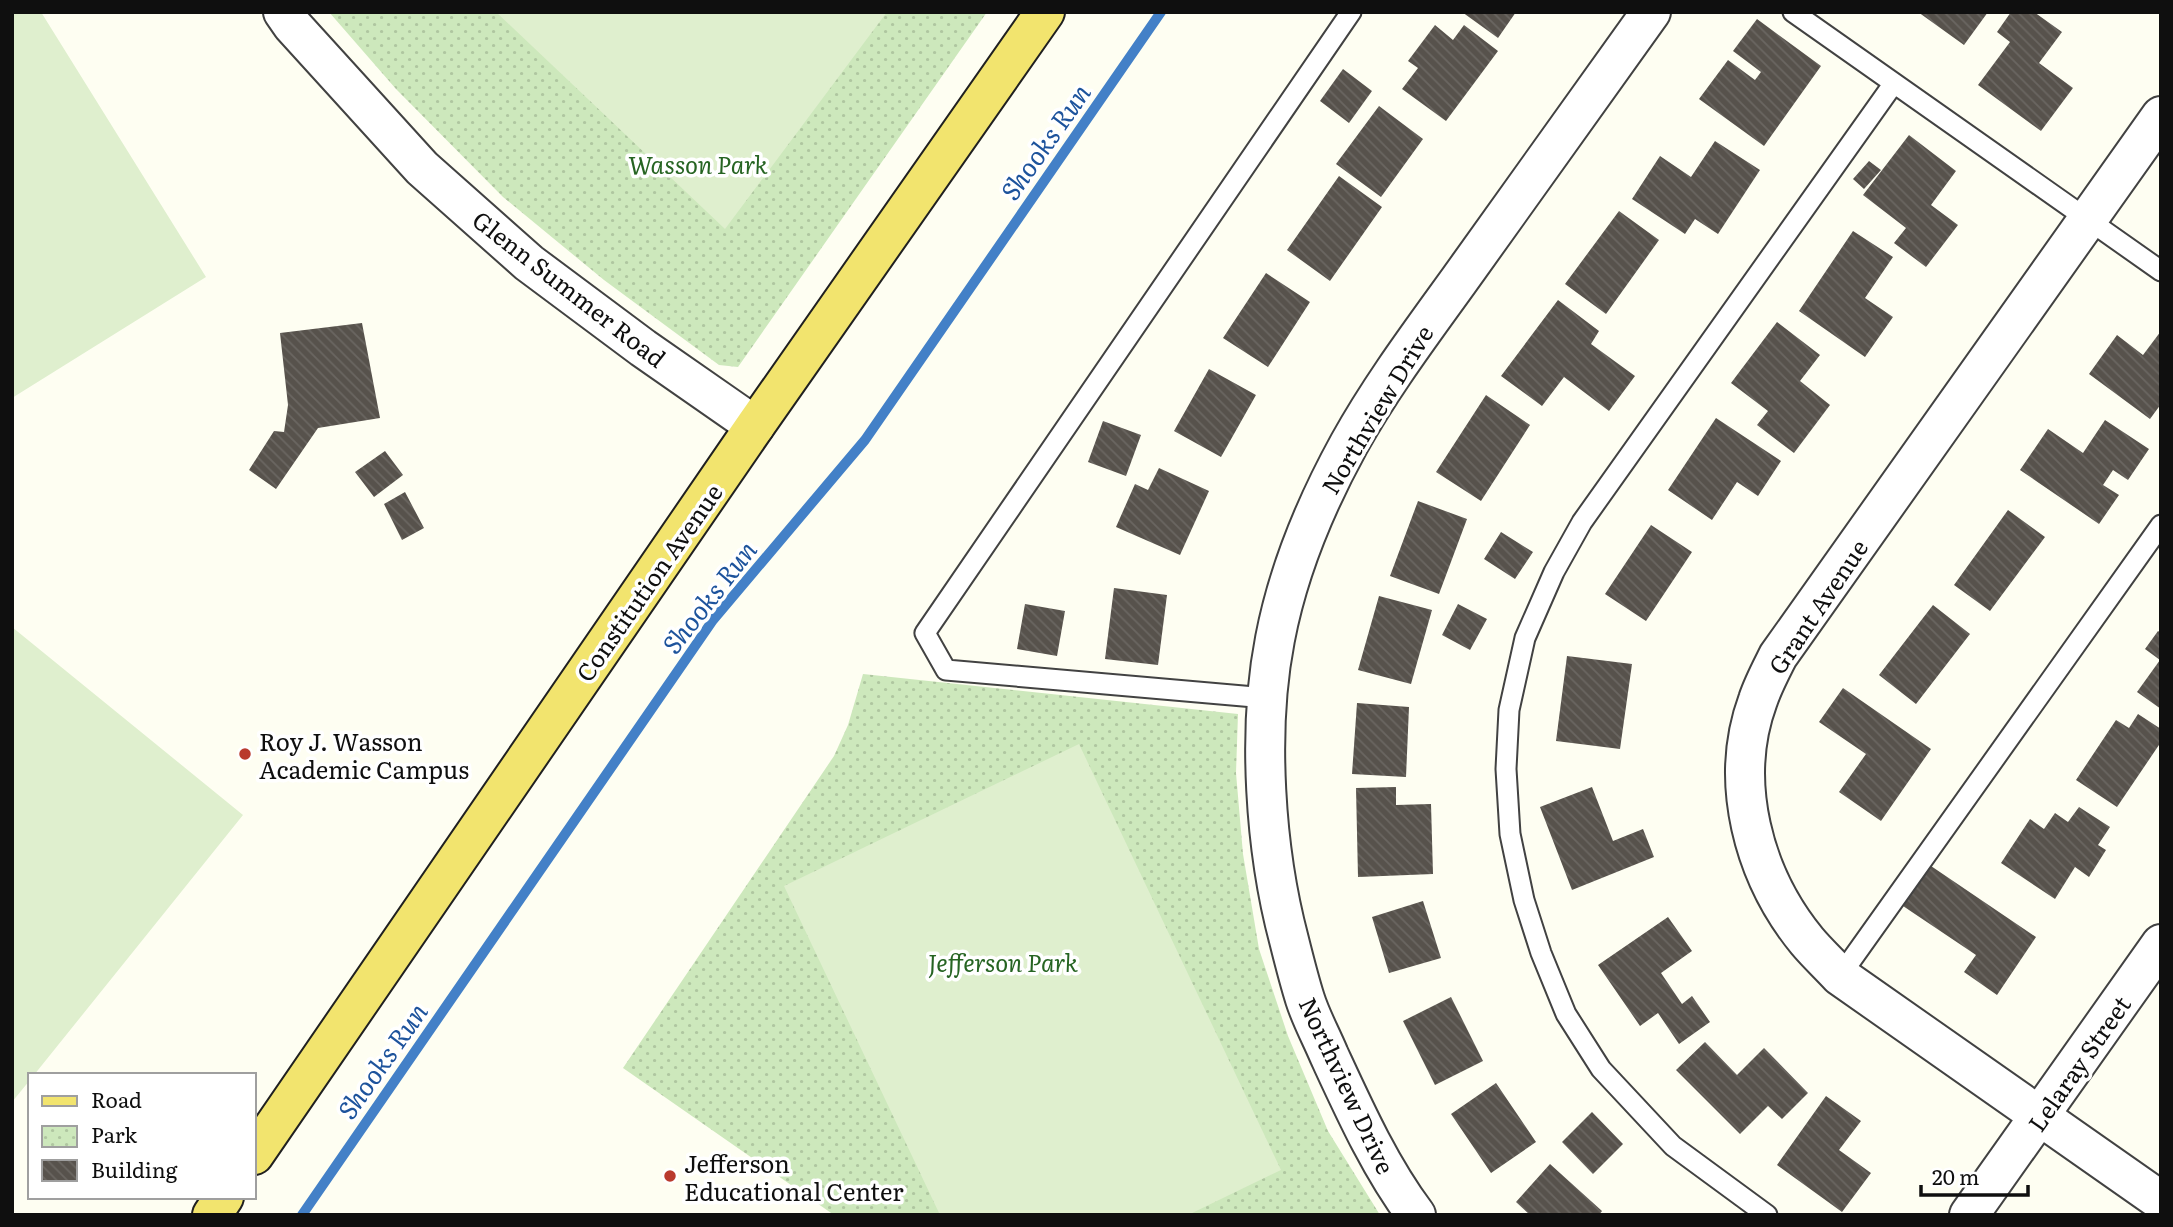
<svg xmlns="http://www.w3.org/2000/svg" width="2173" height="1227" font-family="Literata,serif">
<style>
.park{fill:url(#park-dots)}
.pitch{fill:#dfefce}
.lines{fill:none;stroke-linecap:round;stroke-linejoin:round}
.stream{stroke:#4380c7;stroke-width:10}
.building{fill:url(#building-back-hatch)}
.service-casing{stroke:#424242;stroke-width:23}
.minor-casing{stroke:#424242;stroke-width:42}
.primary-casing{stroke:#202020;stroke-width:42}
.service{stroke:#fff;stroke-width:19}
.minor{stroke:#fff;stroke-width:38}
.primary{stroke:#f2e46e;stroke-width:38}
.poi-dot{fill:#b93a2d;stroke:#fff;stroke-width:2.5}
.labels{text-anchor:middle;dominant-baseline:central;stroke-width:7;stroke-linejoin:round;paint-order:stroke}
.park-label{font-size:24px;font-style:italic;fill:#266422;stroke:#fff}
.street-label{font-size:24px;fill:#0f0f0f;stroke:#fff}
.poi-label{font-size:24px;fill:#0f0f0f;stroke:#fff;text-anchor:start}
.water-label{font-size:26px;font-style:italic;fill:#1d539c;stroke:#fff}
</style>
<defs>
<pattern id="park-dots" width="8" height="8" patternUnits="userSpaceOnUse" patternTransform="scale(1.75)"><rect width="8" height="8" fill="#cde8bc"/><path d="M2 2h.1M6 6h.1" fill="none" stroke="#afc6a0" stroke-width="1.8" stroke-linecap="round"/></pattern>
<pattern id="building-back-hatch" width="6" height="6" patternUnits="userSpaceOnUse" patternTransform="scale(1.75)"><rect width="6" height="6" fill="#57524c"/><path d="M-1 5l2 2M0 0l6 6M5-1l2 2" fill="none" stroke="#6a6661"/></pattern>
</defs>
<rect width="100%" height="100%" fill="#fefef2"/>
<path class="park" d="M329 12H987L738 367 719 365 604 280 503 197 396 89Z
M863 674 1238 714 1236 773 1243 854 1259 949 1288 1036 1328 1131 1380 1215H834L623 1068 834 756 848 725Z"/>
<path class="pitch" d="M12 12H41L206 277 12 398Z
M496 12H887L725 229Z
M12 627 243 815 34 1075H30V1080L12 1102Z
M1079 744 1281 1170 1188 1215H940L784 886Z"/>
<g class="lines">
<path class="stream" d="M302 1215 713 620 865 440 1161 12"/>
</g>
<path class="building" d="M1462 12H1516L1498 38Z
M1918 12H1988L1964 45Z
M2011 12H2034L2062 32 2039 63 2073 88 2041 131 1978 85 2010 42 1997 32Z
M1757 19 1821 66 1764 146 1699 99 1728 60 1755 80 1761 72 1733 51Z
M1435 25 1453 40 1464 25 1498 51 1446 121 1402 89 1418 68 1408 61Z
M1343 69 1372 91 1349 123 1320 101Z
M1379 106 1423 139 1381 197 1336 164Z
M1909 135 1956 171 1931 205 1958 225 1926 267 1894 243 1906 228 1863 195Z
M1715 141 1760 170 1718 234 1695 219 1685 234 1632 199 1660 156 1691 177Z
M1869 161 1881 170 1864 189 1853 179Z
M1339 176 1382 207 1330 281 1287 250Z
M1619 211 1659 240 1606 314 1565 284Z
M1853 231 1893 257 1865 298 1893 317 1865 357 1799 311Z
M1266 273 1310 302 1268 367 1223 338Z
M1558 300 1599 331 1591 344 1635 376 1609 411 1564 377 1542 406 1501 376Z
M1777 322 1820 355 1800 381 1830 405 1794 453 1757 425 1768 411 1731 383Z
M362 323 380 418 318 428 276 489 249 470 274 431 284 432 288 405 280 333Z
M2161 331V404L2150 419 2089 374 2117 335 2143 355Z
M1209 369 1256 395 1221 457 1174 431Z
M1486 395 1530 425 1481 501 1436 472Z
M1716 418 1781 461 1758 496 1737 482 1712 520 1668 490Z
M2105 420 2149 449 2128 480 2113 470 2103 485 2119 495 2099 524 2020 470 2048 429 2083 453Z
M1103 421 1141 435 1126 476 1088 462Z
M385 451 403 475 374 497 355 472Z
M1159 468 1209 491 1180 555 1116 527 1135 484 1148 490Z
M405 492 424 528 402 540 384 504Z
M1418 501 1467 519 1439 594 1390 576Z
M2008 510 2045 537 1990 611 1954 585Z
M1651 525 1692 552 1646 621 1605 594Z
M1501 532 1533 552 1515 579 1484 559Z
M1114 588 1167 595 1158 665 1105 659Z
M1379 596 1432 610 1411 684 1358 670Z
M1025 604 1065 611 1057 656 1017 649Z
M1458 604 1487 619 1470 650 1442 635Z
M1933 605 1970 634 1916 704 1879 675Z
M2158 631 2161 633V709L2137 692 2160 660 2145 649Z
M1567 656 1632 664 1620 749 1556 741Z
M1843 688 1931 749 1881 821 1839 792 1866 754 1819 722Z
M1357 703 1409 707 1406 777 1352 774Z
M2138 714 2161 729V742L2117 807 2076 780 2116 720 2129 728Z
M1396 787V805L1431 804 1433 874 1358 877 1356 788Z
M1592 787 1613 841 1643 829 1654 857 1572 890 1540 807Z
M2079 807 2110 827 2098 845 2106 850 2089 877 2075 867 2055 899 2001 863 2030 819 2044 829 2055 813 2068 822Z
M1931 866 2036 937 1997 995 1964 972 1976 955 1903 906Z
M1423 901 1441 958 1389 973 1372 917Z
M1668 917 1692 951 1661 973 1682 1004 1692 996 1710 1022 1679 1044 1658 1013 1640 1026 1598 965Z
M1451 997 1483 1061 1435 1085 1403 1021Z
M1705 1042 1737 1075 1764 1048 1808 1093 1782 1119 1768 1106 1740 1134 1676 1070Z
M1496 1083 1536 1142 1491 1173 1451 1114Z
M1826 1096 1861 1121 1839 1150 1871 1173 1842 1212 1777 1165Z
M1592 1112 1623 1144 1593 1174 1562 1142Z
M1550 1164 1602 1211 1599 1215H1530L1516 1202Z"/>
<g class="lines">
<defs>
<path id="service" d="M1793 12 2161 271
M1266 698 946 670 925 633 1351 12
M1840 976 2161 525
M1767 1215 1673 1146 1601 1069 1566 1014 1541 953 1524 900 1510 834 1506 769 1509 710 1525 638 1554 572 1582 522 1894 83"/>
<path id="minor" d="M283 12 292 25 422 168 529 263 643 348 755 426
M2161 116 1778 656C1771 670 1763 685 1758 700 1728 781 1753 875 1807 941 1817 953 1829 964 1840 976L2161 1201
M1416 1215C1380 1167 1354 1109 1329 1055 1321 1036 1311 1018 1305 999 1299 980 1294 960 1289 940 1265 850 1257 731 1275 639 1288 571 1316 504 1349 444 1384 381 1428 324 1470 265 1530 181 1590 97 1651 12
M1969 1215 2161 944"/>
<path id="primary" d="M254 1155 755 426 1045 12
M212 1215 224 1197"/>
</defs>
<use href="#service" class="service-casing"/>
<use href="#minor" class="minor-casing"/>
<use href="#primary" class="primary-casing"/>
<use href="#service" class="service"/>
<use href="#minor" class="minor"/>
<use href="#primary" class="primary"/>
</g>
<g class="poi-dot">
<circle cx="245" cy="754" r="7"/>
<circle cx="670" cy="1176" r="7"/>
</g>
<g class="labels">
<g class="park-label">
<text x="698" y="163">Wasson Park</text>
<text x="1003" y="961">Jefferson Park</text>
</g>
<g class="street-label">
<text transform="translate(570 288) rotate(38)">Glenn Summer Road</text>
<text transform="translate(1376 409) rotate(-59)">Northview Drive</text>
<text transform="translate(648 582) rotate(-55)">Constitution Avenue</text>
<text transform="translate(1817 606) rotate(-56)">Grant Avenue</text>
<text transform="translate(2078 1063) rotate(-55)">Lelaray Street</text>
<text transform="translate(1348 1085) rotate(65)">Northview Drive</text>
</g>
<g class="poi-label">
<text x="259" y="740">Roy J. Wasson<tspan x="259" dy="28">Academic Campus</tspan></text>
<text x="684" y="1162">Jefferson<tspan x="684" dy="28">Educational Center</tspan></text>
</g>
<g class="water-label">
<text transform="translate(1044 141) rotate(-55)">Shooks Run</text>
<text transform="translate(708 596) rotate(-52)">Shooks Run</text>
<text transform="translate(381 1060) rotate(-55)">Shooks Run</text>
</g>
</g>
<rect width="2173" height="1227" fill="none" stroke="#0f0f0f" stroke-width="28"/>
<rect x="28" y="1073" width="228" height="126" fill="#ffffff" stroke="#9f9f9f" stroke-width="2"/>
<rect x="42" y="1096" width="35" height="10" fill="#f2e46e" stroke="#9f9f9f" stroke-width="2"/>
<text x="91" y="1108" font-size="21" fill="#0f0f0f">Road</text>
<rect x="42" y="1126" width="35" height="21" fill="url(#park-dots)" stroke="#9f9f9f" stroke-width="2"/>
<text x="91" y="1143" font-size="21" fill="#0f0f0f">Park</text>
<rect x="42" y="1160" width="35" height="21" fill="url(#building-back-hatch)" stroke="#9f9f9f" stroke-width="2"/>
<text x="91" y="1178" font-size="21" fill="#0f0f0f">Building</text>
<path d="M1921 1185v10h107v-10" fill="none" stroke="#0f0f0f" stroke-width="3.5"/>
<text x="1932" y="1185" font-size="21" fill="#0f0f0f" stroke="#ffffff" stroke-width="5" paint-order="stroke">20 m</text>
</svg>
